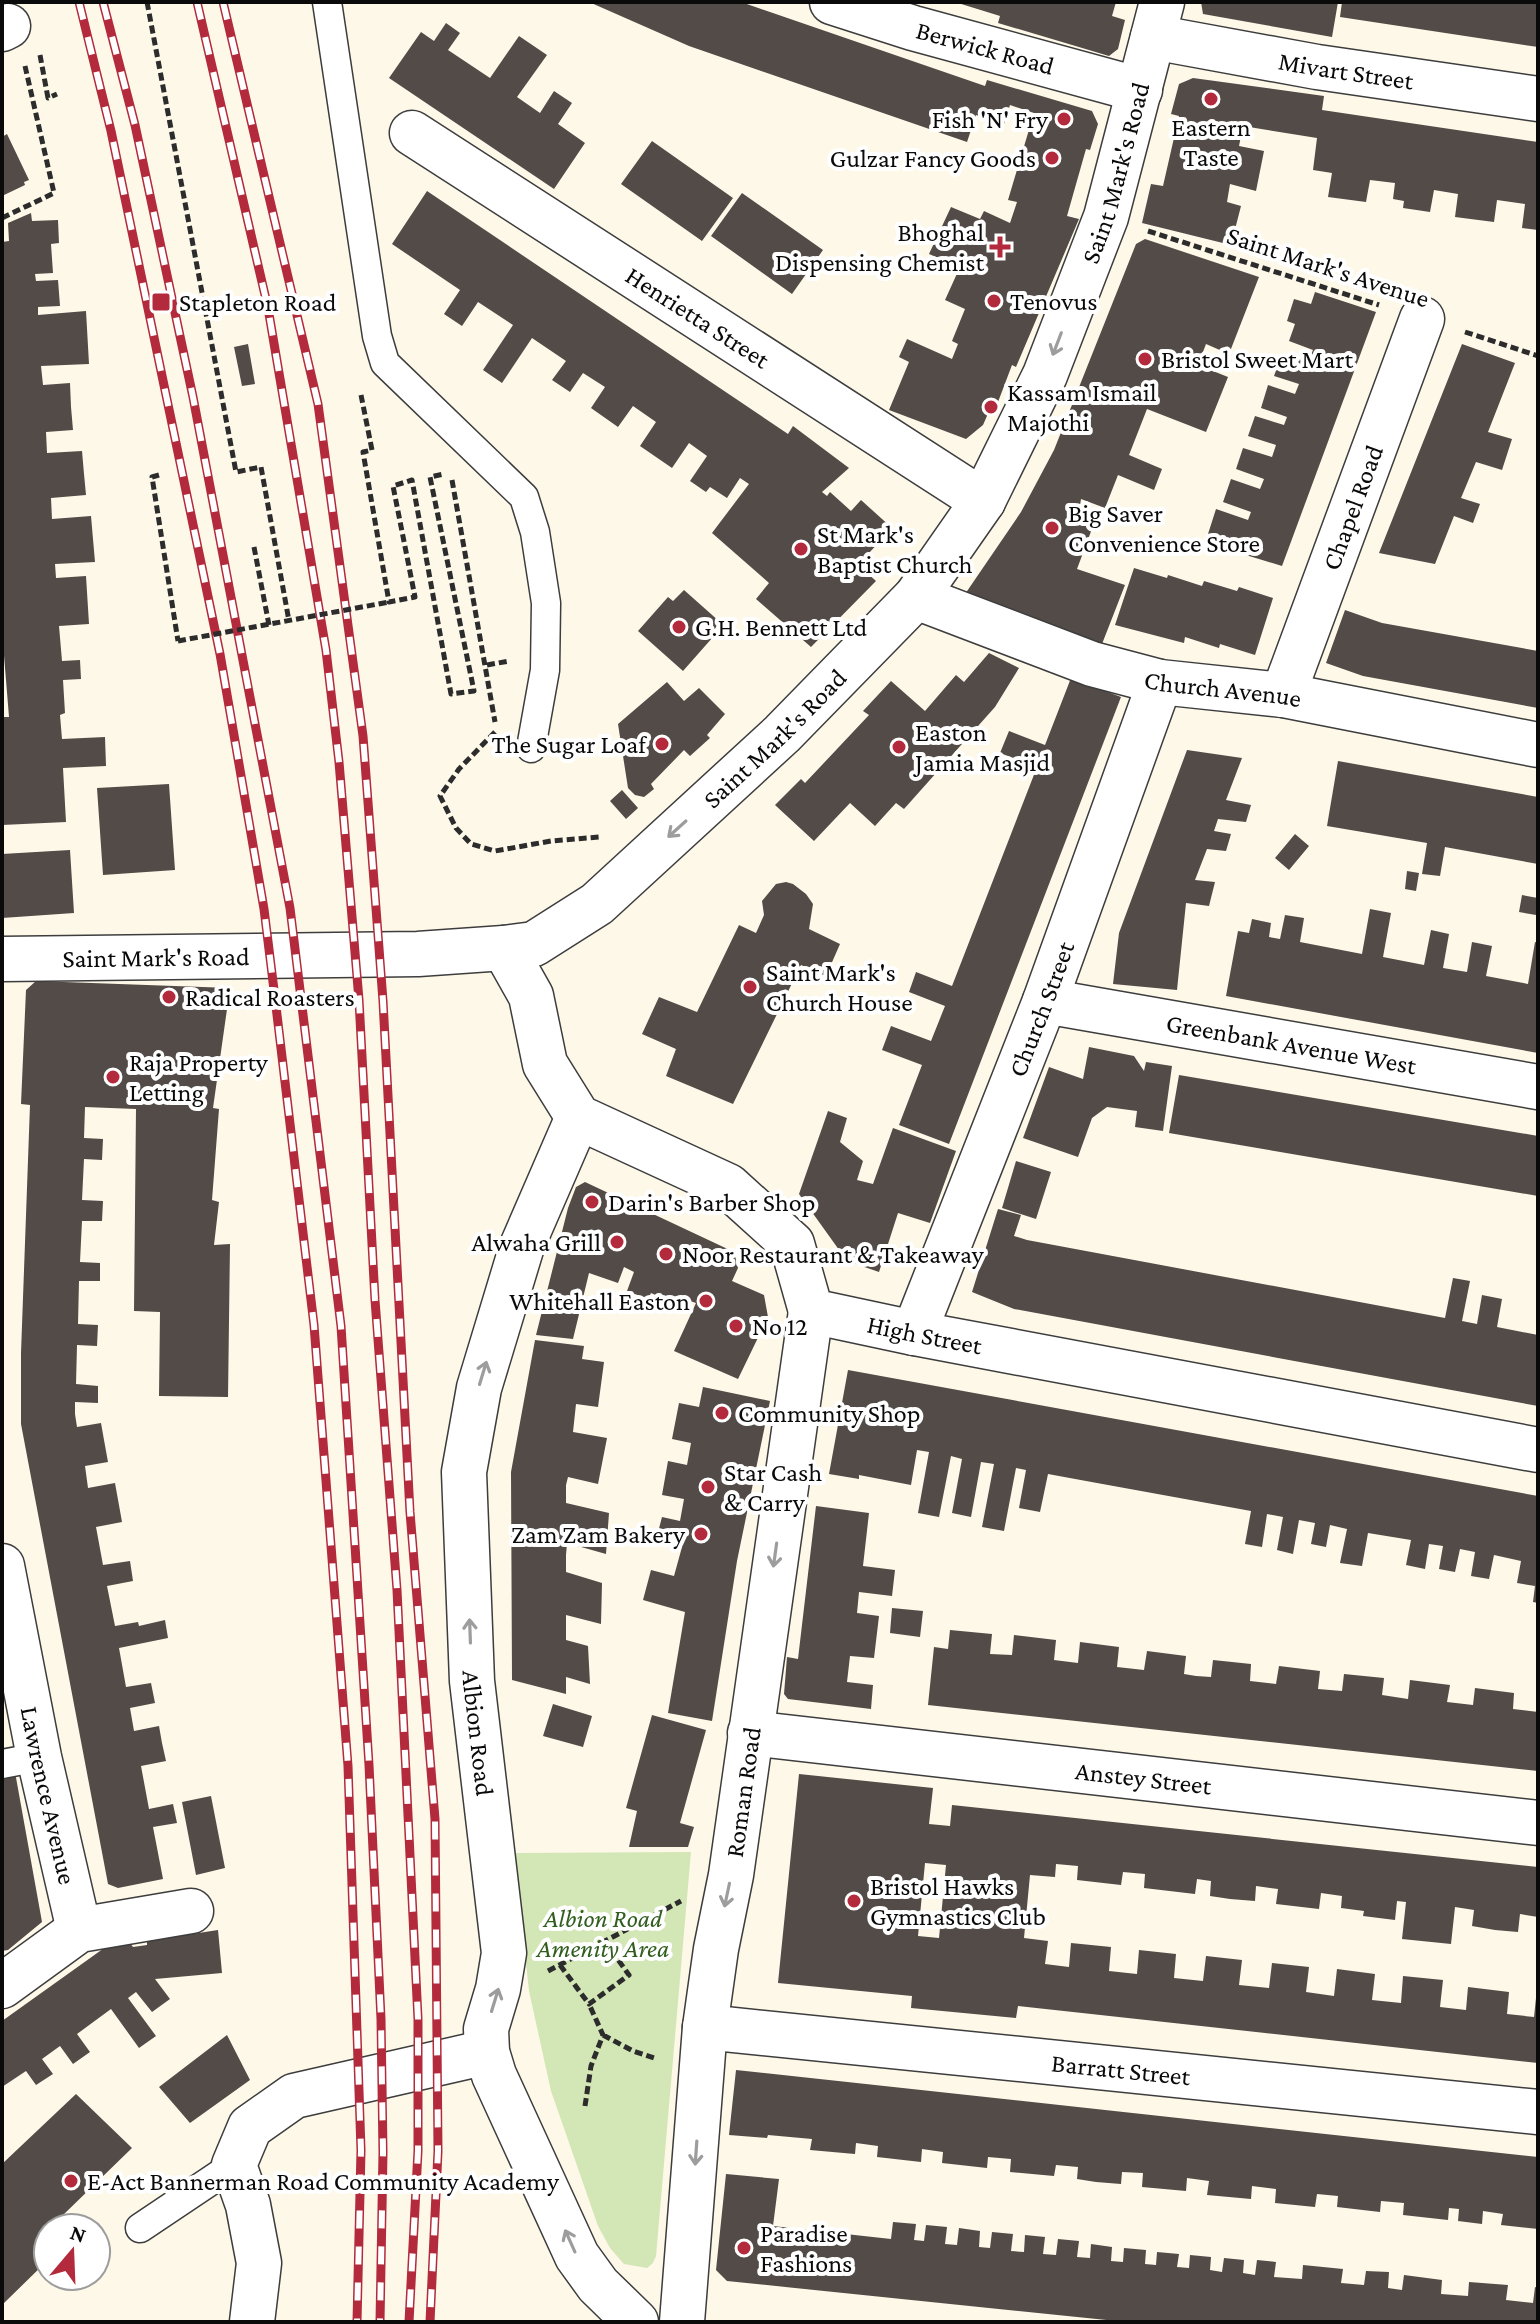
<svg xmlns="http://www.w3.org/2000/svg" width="1540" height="2324" font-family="'Crimson Pro',serif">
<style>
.green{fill:#d3e6b5}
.building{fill:#524b47;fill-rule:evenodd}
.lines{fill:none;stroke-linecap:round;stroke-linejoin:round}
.lane-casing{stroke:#3d3d3d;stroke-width:31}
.street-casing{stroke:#3d3d3d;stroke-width:47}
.path{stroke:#2c2c2c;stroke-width:5;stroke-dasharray:8 4;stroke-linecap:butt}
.lane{stroke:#fff;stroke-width:28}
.street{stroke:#fff;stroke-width:44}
.rail-casing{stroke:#b32a3c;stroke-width:9}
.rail{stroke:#fff;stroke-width:6;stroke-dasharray:18;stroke-linecap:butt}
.path-bridge{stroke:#2c2c2c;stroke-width:5;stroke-dasharray:8 4;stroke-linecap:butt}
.oneway{stroke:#9d9d9d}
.poi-dot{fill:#b32a3c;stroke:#fff;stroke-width:3}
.labels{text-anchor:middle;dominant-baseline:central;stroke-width:8;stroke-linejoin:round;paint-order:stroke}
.street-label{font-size:26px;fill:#0a0a0a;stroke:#fff}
.poi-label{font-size:26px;fill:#0a0a0a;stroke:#fff;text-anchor:start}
.park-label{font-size:26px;font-style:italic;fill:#315e1f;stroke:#fff}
</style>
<rect width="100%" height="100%" fill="#fef8e9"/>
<path class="green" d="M691 1852 656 2256 653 2263 647 2268 624 2264 610 2248 598 2226 551 2091 529 1991 514 1853Z"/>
<path class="building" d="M589 2H741L985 86 987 80 1092 111 1098 124 1090 150 1086 149 1067 216 1079 219 1016 367 1012 365 998 402 994 400 983 425 966 439 889 410 909 362 899 357 907 339 952 359 958 344 952 341 965 309 945 300 960 267 929 254 951 207 980 219 984 211 1010 223 1017 202 1008 200 1034 113 1010 105 1004 124 976 115 967 142 689 46Z
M1116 2 1112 16 1125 20 1118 49 1109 56 998 23 1000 16 958 3Z
M1201 2H1338L1332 37 1203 14Z
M1342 2H1538V47L1340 17Z
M446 23 460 33 448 50 490 78 519 36 547 55 517 97 540 113 554 91 572 103 558 124 585 143 554 189 389 78 421 32 434 41Z
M1193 78 1324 96 1322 110 1538 142V230L1522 228 1525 204 1497 200 1494 222 1455 217 1458 194 1434 190 1430 212 1403 208 1404 201 1393 199 1395 183 1370 180 1366 202 1328 197 1332 173 1313 170 1317 138 1243 126 1239 146 1264 151 1256 191 1230 184 1227 202 1241 206 1231 245 1142 223 1151 184 1163 186 1179 116 1171 114 1179 84Z
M7 134 29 180 24 182 25 185 2 196V137Z
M652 141 733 198 702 241 621 184Z
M427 191 788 434 793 426 849 468 822 492 827 496 830 492 851 511 861 500 892 528 858 565 876 581 811 647 756 599 769 583 712 533 749 484 740 478 727 498 710 487 706 492 690 481 707 456 689 443 672 468 640 446 656 422 633 406 618 427 591 408 605 387 583 373 570 392 552 380 566 361 532 338 502 383 483 370 513 325 478 302 462 326 444 314 460 290 392 244Z
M742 193 823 250 792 294 711 236Z
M31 213 32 221 58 220 59 243 51 244 53 273 35 274 36 281 58 280 60 306 38 307V315L86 311 89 364 41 366 43 385 70 383 71 407 73 430 46 432 47 453 82 451 84 474 86 495 51 498 52 519 91 516 95 562 55 564 56 578 86 576 89 624 59 626 62 661 80 660 81 679 63 680 65 713 60 715 62 739 105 737 106 766 63 768 66 822 2 825V717H9L2 631V242L9 241 8 223Z
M1145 239 1259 277 1229 354 1206 344 1198 365 1228 377 1206 432 1147 409 1129 455 1162 469 1154 490 1118 475 1105 508 1081 499 1079 512 1096 518 1077 569 1125 585 1102 644 961 600 1021 512 1054 450 1136 244Z
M1315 292 1376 312 1282 566 1236 552 1239 545 1208 534 1216 509 1248 520 1251 512 1223 502 1231 479 1260 489 1264 479 1236 469 1243 448 1272 457 1276 445 1248 436 1255 416 1284 425 1287 417 1261 408 1268 385 1295 394 1299 384 1274 376 1282 354 1308 362 1313 350 1289 341 1295 324 1287 321 1294 299 1311 304Z
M248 344 255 384 242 386 234 347Z
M1462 344 1515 363 1488 432 1512 439 1502 470 1476 462 1461 498 1480 504 1473 523 1454 516 1435 564 1379 553Z
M1134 568 1167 578 1168 575 1202 586 1204 581 1237 591 1239 587 1273 598 1255 655 1220 644 1219 648 1185 637 1184 643 1115 625Z
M684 590 720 622 710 635 713 637 683 671 638 631 668 597 673 601Z
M1345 610 1382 623 1538 651V708L1363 676 1326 663Z
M989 653 1019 668 995 707 904 809 896 803 875 826 850 803 814 841 775 805 801 779 805 783 869 715 863 711 891 681 925 711 956 675 964 682Z
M1071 678 1121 697 949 1144 899 1125 922 1065 882 1050 891 1026 931 1041 945 1006 909 992 916 972 952 986 1037 767 1000 753 1009 731 1045 745Z
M667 682 684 701 699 688 725 714 707 735 710 738 690 756 684 750 651 784 654 789 644 797 635 795 628 788 618 724Z
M1187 750 1242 758 1226 800 1251 805 1246 822 1218 819 1214 831 1231 834 1226 851 1207 849 1195 880 1215 882 1209 906 1186 903 1177 990 1113 984 1119 933Z
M1338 761 1538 797V864L1445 847 1440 876 1422 874 1427 843 1327 826Z
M169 784 175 870 103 875 97 788Z
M622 790 638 808 626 819 610 801Z
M1295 834 1309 846 1289 870 1275 858Z
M70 850 74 913 2 918V854Z
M1407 871 1419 873 1416 891 1405 889Z
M786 882 793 884 806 894 813 904 809 929 840 944 826 976 801 965 733 1104 666 1076 676 1049 642 1034 659 997 697 1012 739 925 756 933 764 915 762 901 776 884Z
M1522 895 1538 898 1536 915 1519 912Z
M1370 909 1391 913 1383 957 1424 965 1431 930 1449 934 1443 968 1467 972 1472 942 1492 946 1486 976 1528 984 1535 942 1538 943V1053L1226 996 1238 931 1249 933 1252 919 1271 923 1269 937 1280 939 1285 915 1304 918 1300 942 1362 954Z
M36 981 230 988 213 1108 219 1109 212 1200 219 1202 214 1245 230 1244 228 1397 159 1396 160 1312 134 1311 136 1109 85 1107 84 1138 103 1139 102 1160 84 1159 82 1200 103 1201 102 1221H82L80 1262 100 1263V1281H79L78 1324 98 1325 97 1346 77 1345 76 1384 98 1386V1403L75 1402V1414L77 1427 101 1423 104 1440 108 1462 85 1466 88 1488 115 1483 122 1522 96 1527 103 1565 130 1561 133 1581 107 1586 115 1626 138 1622 139 1626 165 1620 168 1638 119 1648 126 1687 151 1683 155 1703 130 1708 134 1731 159 1726 162 1743 166 1761 141 1766 149 1809 173 1804 177 1823 153 1827 163 1879 118 1888 108 1884 21 1424V1353L30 1105 21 1104 26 990Z
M1089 1047 1134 1056 1144 1071 1146 1062 1172 1066 1163 1131 1135 1127 1137 1111 1107 1107 1092 1118 1078 1157 1023 1138 1049 1067 1083 1079Z
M1179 1075 1538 1136V1196L1169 1133Z
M828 1111 847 1118 840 1142 863 1161 857 1180 873 1184 893 1128 956 1151 930 1223 898 1213 879 1272 847 1261 799 1194Z
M1016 1161 1051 1172 1036 1219 1002 1208Z
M585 1182 734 1252 738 1268 732 1281 764 1295 768 1317 738 1379 674 1351 696 1303 684 1299 678 1314 657 1306 660 1297 651 1293 648 1299 627 1291 634 1272 624 1267 618 1283 589 1273 573 1339 536 1335 568 1208 576 1187Z
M998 1209 1021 1215 1014 1236 1027 1240 1445 1318 1453 1278 1470 1281 1462 1321 1477 1324 1482 1295 1502 1299 1497 1327 1538 1335V1406L1014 1309 972 1292Z
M535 1340 584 1346 582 1359 604 1362 598 1407 576 1404 573 1432 607 1438 598 1484 568 1477 566 1485V1503L609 1513 606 1554 567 1543 566 1555V1572L602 1583 601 1624 566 1615V1640L588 1646 590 1684 566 1677V1694L512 1680 511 1472Z
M848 1370 1538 1496V1603L1533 1602 1535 1586 1517 1583 1521 1561 1494 1555 1489 1579 1471 1576 1475 1552 1460 1549 1455 1572 1439 1569 1443 1546 1429 1544 1425 1569 1406 1565 1411 1540 1368 1533 1362 1566 1340 1563 1347 1529 1330 1525 1326 1547 1311 1544 1315 1523 1299 1520 1293 1554 1277 1550 1283 1517 1267 1514 1262 1547 1245 1544 1251 1511 1097 1483 1048 1474 1040 1512 1019 1508 1026 1470 1016 1468 1004 1531 982 1527 994 1464 981 1462 971 1517 952 1513 962 1459 951 1456 939 1517 918 1513 929 1452 917 1450 911 1485 859 1475V1479L829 1474Z
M703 1387 770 1401 737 1561 712 1721 668 1713 685 1612 643 1600 651 1570 674 1576 682 1547 656 1540 662 1517 680 1521 684 1499 662 1495 668 1461 687 1465 691 1443 672 1439 679 1403 699 1407Z
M816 1506 869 1513 863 1566 895 1570 892 1596 859 1592 857 1613 879 1616 874 1658 850 1656 847 1682 873 1685 871 1709 788 1699 784 1694 787 1657 798 1659Z
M892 1608 923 1611 920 1637 890 1633Z
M950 1630 992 1634 990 1654 1012 1655 1014 1635 1056 1640 1054 1660 1078 1663 1080 1642 1119 1647 1117 1667 1144 1670 1147 1651 1186 1656 1184 1674 1196 1676 1211 1677 1213 1660 1251 1664 1250 1681 1276 1684 1279 1666 1320 1671 1318 1689 1342 1691 1344 1674 1384 1678 1382 1695 1408 1699 1410 1680 1450 1685 1447 1702 1473 1705 1475 1688 1514 1693 1513 1709 1538 1712V1771L928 1705 934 1647 948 1649Z
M553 1704 592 1716 583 1747 543 1736Z
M652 1715 706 1730 680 1823 694 1827 688 1847H629L637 1811 626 1808Z
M15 1772 42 1922 8 1950 2 1951V1774Z
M799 1774 933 1788 929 1824 950 1826 952 1805 1538 1867V1917L1520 1914 1518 1932 1495 1930 1472 1926 1474 1910 1455 1907 1451 1944 1402 1939 1406 1902 1397 1901 1395 1920 1363 1916 1364 1911 1341 1908 1342 1896 1321 1893 1319 1909 1276 1904 1278 1889 1256 1886 1255 1901 1230 1899 1210 1896 1211 1881 1197 1879 1195 1894 1144 1888 1145 1874 1123 1872 1121 1885 1077 1880 1078 1866 1056 1864 1055 1877 1030 1875 1024 1938 1048 1941 1045 1964 1069 1967 1071 1943 1111 1947 1109 1971 1137 1974 1139 1950 1176 1954 1174 1978 1203 1981 1206 1956 1242 1960 1239 1985 1269 1988 1272 1963 1309 1967 1306 1992 1334 1996 1337 1969 1375 1974 1372 2000 1401 2003 1403 1976 1443 1980 1440 2007 1466 2010 1468 1987 1509 1992 1507 2014 1534 2017 1536 1998H1538V2063L1018 2006 1016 2018 911 2008 912 1996 778 1983ZM925 1863 946 1865 939 1938 918 1936Z
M211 1796 225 1868 196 1875 182 1802Z
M218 1930 222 1973 155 1979 170 1999 152 2012 136 1992 128 1998 156 2036 139 2048 111 2009 77 2034 90 2052 73 2064 60 2046 42 2059 53 2074 36 2085 26 2071 2 2087V2021L107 1946 130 1943 133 1947 147 1945V1941Z
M227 2035 250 2080 190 2123 159 2087Z
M736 2070 1538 2157V2229L1501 2225 1503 2214 1483 2211 1482 2224 1458 2221 1459 2209 1449 2208 1448 2220 1403 2215 1404 2203 1381 2201 1380 2212 1337 2207 1338 2196 1317 2194 1315 2207 1275 2203 1276 2189 1252 2186 1251 2199 1207 2195 1209 2181 1187 2178 1186 2191 1142 2187 1143 2173 1122 2172 1121 2184 1096 2182 1077 2179 1078 2167 1056 2165 1054 2176 1010 2172 1011 2159 988 2157 987 2168 942 2163 943 2152 922 2149 921 2162 877 2157 878 2146 856 2143 855 2154 810 2150 812 2139 768 2135 767 2138 729 2135Z
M76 2094 132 2148 61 2217 74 2228H48V2260L2 2305V2164Z
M726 2174 779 2179 773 2226 891 2239 893 2222 916 2224 914 2240 924 2241 926 2225 947 2227 945 2244 957 2245 959 2228 980 2231 979 2247 990 2248 992 2232 1013 2234 1011 2251 1024 2252 1025 2235 1045 2237 1043 2254 1056 2255 1058 2239 1079 2241 1077 2257 1090 2258 1091 2244 1112 2247 1111 2261 1123 2262 1124 2248 1146 2250 1145 2264 1156 2265 1157 2252 1179 2254 1177 2267 1189 2268 1190 2255 1211 2257 1210 2270 1222 2272 1224 2258 1244 2260 1243 2273 1255 2275 1257 2260 1276 2262 1274 2277 1302 2279 1303 2265 1343 2269 1341 2283 1364 2285 1366 2271 1389 2272 1388 2288 1402 2290 1404 2275 1442 2280 1441 2294 1468 2296 1469 2282 1508 2285 1506 2300 1533 2303 1535 2287 1538 2288V2322H1126L727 2281 716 2270Z"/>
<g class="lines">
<defs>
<path id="lane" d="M327 2 377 336 385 363 524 497 535 532 546 603 545 670 531 748
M2 1764 39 1757
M140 2228 234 2165"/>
<g id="street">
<path id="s1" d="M832 2 913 28 1140 90"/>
<path d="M2 29 8 26"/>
<path id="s2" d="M1153 37 1317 67 1538 99"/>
<path id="s3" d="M412 133 983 501"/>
<path id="s4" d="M916 597 1092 664 1160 682 1283 695 1538 745"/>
<path id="s5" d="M1283 695 1422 319"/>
<path id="s6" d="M504 948 531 996 545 1064 578 1117 728 1186 792 1244 811 1311 914 1333 1538 1450"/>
<path id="s7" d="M2 959 418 954 504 948 534 944 597 904 782 734 916 597 983 501 1045 375 1106 217 1162 2"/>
<path id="s8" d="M1045 1001 1538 1087"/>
<path id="s9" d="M578 1117 522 1246 479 1388 464 1472 472 1681 504 1953 498 1989 486 2029 487 2052 494 2075 577 2256 598 2285 636 2322"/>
<path id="s10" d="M914 1333 1045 1001 1160 682"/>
<path id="s11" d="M2 1566 39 1757 79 1930"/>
<path id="s12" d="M750 1733 1538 1823"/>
<path d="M2 1986 79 1930 191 1911"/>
<path id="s13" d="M705 2027 1538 2112"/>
<path d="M252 2322 259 2263 248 2205 234 2165 250 2127 294 2096 487 2052"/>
<path id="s14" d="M682 2322 705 2027 716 1949 731 1875 811 1311"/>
</g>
</defs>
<use href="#lane" class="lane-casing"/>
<use href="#street" class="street-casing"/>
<path class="path" d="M147 2 236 472 261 467 289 621
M40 55 48 98 57 94
M2 218 54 193 25 66
M1148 231 1379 305
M1465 332 1538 356
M361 395 372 450 363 452 389 602 415 597 393 486 412 480 451 694 474 691 430 477 444 474
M159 475 152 477 178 641
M452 480 495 722
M254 547 269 625
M487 665 509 661
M495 732 459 769 440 796 456 828 471 844 495 851 551 841 600 837
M560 1965 589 2004 629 1975 604 1940
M548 1971 681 1901
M603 2035 633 2051 657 2059
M585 2106 591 2066 603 2035 589 2004"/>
<use href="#lane" class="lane"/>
<use href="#street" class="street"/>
<defs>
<path id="rail" d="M79 2 111 131 220 654 264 909 275 998 314 1325 348 1766 361 2150 357 2322
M103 2 135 125 193 397 290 908 341 1326 369 1765 381 2019 383 2152 380 2322
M197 2 268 308 326 650 339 762 359 1000 375 1300 397 1590 418 2019V2151L409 2322
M223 2 318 404 363 736 383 1001 410 1512 435 1819 438 2151 430 2322"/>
</defs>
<use href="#rail" class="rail-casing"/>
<use href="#rail" class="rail"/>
<path class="path-bridge" d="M178 641 389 602"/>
</g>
<defs><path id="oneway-shaft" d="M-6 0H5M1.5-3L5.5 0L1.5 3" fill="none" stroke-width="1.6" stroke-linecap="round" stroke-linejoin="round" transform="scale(2)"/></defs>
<g class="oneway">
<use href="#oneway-shaft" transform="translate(1057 344) rotate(111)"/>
<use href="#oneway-shaft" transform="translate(677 829) rotate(138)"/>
<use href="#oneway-shaft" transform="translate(483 1373) rotate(-73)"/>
<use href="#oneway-shaft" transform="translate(775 1555) rotate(98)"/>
<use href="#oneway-shaft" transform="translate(470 1631) rotate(-92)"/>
<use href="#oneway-shaft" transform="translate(727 1895) rotate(102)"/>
<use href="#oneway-shaft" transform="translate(495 2000) rotate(-73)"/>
<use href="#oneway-shaft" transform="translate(696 2153) rotate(94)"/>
<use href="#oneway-shaft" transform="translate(570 2241) rotate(-114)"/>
</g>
<g class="poi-dot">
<circle cx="1211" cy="99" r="8"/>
<circle cx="1064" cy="119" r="8"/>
<circle cx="1052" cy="158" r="8"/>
<path d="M996 235h8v8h8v8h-8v8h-8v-8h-8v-8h8z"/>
<circle cx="994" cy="301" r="8"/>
<rect x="151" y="292" width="20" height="20" rx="4"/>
<circle cx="1145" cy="359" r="8"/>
<circle cx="991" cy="407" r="8"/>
<circle cx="1052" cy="528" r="8"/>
<circle cx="801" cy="549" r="8"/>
<circle cx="679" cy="627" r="8"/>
<circle cx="662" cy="744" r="8"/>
<circle cx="899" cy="747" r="8"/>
<circle cx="750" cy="987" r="8"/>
<circle cx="169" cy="997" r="8"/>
<circle cx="113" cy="1077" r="8"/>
<circle cx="592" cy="1202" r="8"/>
<circle cx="617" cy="1242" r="8"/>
<circle cx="666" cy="1254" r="8"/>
<circle cx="706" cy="1301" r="8"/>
<circle cx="736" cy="1326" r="8"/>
<circle cx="722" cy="1413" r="8"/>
<circle cx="708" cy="1487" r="8"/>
<circle cx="701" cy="1534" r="8"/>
<circle cx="854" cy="1901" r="8"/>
<circle cx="71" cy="2181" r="8"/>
<circle cx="744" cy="2248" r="8"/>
</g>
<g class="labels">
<g class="street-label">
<text stroke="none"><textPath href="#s1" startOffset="160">Berwick Road</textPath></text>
<text stroke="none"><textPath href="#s2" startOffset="196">Mivart Street</textPath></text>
<text stroke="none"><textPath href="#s7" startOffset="1522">Saint Mark's Road</textPath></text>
<text transform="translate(1328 267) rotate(18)">Saint Mark's Avenue</text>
<text stroke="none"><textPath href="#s3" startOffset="340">Henrietta Street</textPath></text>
<text stroke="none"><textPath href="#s5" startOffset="200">Chapel Road</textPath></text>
<text stroke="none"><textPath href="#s4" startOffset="322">Church Avenue</textPath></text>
<text stroke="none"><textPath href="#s7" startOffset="850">Saint Mark's Road</textPath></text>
<text stroke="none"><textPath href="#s7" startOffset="154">Saint Mark's Road</textPath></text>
<text stroke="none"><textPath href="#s10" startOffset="348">Church Street</textPath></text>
<text stroke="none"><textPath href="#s8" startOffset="250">Greenbank Avenue West</textPath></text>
<text stroke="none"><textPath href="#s6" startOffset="624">High Street</textPath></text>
<text stroke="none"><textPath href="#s9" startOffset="636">Albion Road</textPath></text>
<text stroke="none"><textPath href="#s12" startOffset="396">Anstey Street</textPath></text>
<text stroke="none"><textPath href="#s14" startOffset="534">Roman Road</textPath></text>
<text stroke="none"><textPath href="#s11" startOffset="234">Lawrence Avenue</textPath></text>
<text stroke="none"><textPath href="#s13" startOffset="418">Barratt Street</textPath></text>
</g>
<g class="poi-label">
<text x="1048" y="119" text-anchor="end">Fish 'N' Fry</text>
<text x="1211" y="127" text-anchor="middle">Eastern<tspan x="1211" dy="30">Taste</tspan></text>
<text x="1036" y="158" text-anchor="end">Gulzar Fancy Goods</text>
<text x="984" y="232" text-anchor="end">Bhoghal<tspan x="984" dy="30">Dispensing Chemist</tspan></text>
<text x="1010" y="301">Tenovus</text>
<text x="179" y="302">Stapleton Road</text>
<text x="1161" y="359">Bristol Sweet Mart</text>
<text x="1007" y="392">Kassam Ismail<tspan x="1007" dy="30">Majothi</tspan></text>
<text x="1068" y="513">Big Saver<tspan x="1068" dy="30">Convenience Store</tspan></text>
<text x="817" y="534">St Mark's<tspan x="817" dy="30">Baptist Church</tspan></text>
<text x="695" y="627">G.H. Bennett Ltd</text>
<text x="915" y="732">Easton<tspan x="915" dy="30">Jamia Masjid</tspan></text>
<text x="646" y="744" text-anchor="end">The Sugar Loaf</text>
<text x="766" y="972">Saint Mark's<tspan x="766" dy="30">Church House</tspan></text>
<text x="185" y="997">Radical Roasters</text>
<text x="129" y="1062">Raja Property<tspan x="129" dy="30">Letting</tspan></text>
<text x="608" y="1202">Darin's Barber Shop</text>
<text x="601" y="1242" text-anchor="end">Alwaha Grill</text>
<text x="682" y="1254">Noor Restaurant &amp; Takeaway</text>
<text x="690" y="1301" text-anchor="end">Whitehall Easton</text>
<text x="752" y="1326">No 12</text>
<text x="738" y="1413">Community Shop</text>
<text x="724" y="1472">Star Cash<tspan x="724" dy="30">&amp; Carry</tspan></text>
<text x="685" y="1534" text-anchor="end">Zam Zam Bakery</text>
<text x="870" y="1886">Bristol Hawks<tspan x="870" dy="30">Gymnastics Club</tspan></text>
<text x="87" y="2181">E-Act Bannerman Road Community Academy</text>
<text x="760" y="2233">Paradise<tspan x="760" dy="30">Fashions</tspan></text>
</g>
<g class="park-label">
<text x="603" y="1918">Albion Road<tspan x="603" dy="30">Amenity Area</tspan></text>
</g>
</g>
<rect width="1540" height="2324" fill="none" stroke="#0a0a0a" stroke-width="8"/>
<g transform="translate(72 2252) rotate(19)"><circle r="38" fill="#ffffff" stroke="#9d9d9d" stroke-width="2"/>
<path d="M0-6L14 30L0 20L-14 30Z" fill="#b32a3c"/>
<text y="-12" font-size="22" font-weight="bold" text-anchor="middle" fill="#0a0a0a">N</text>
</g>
</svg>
